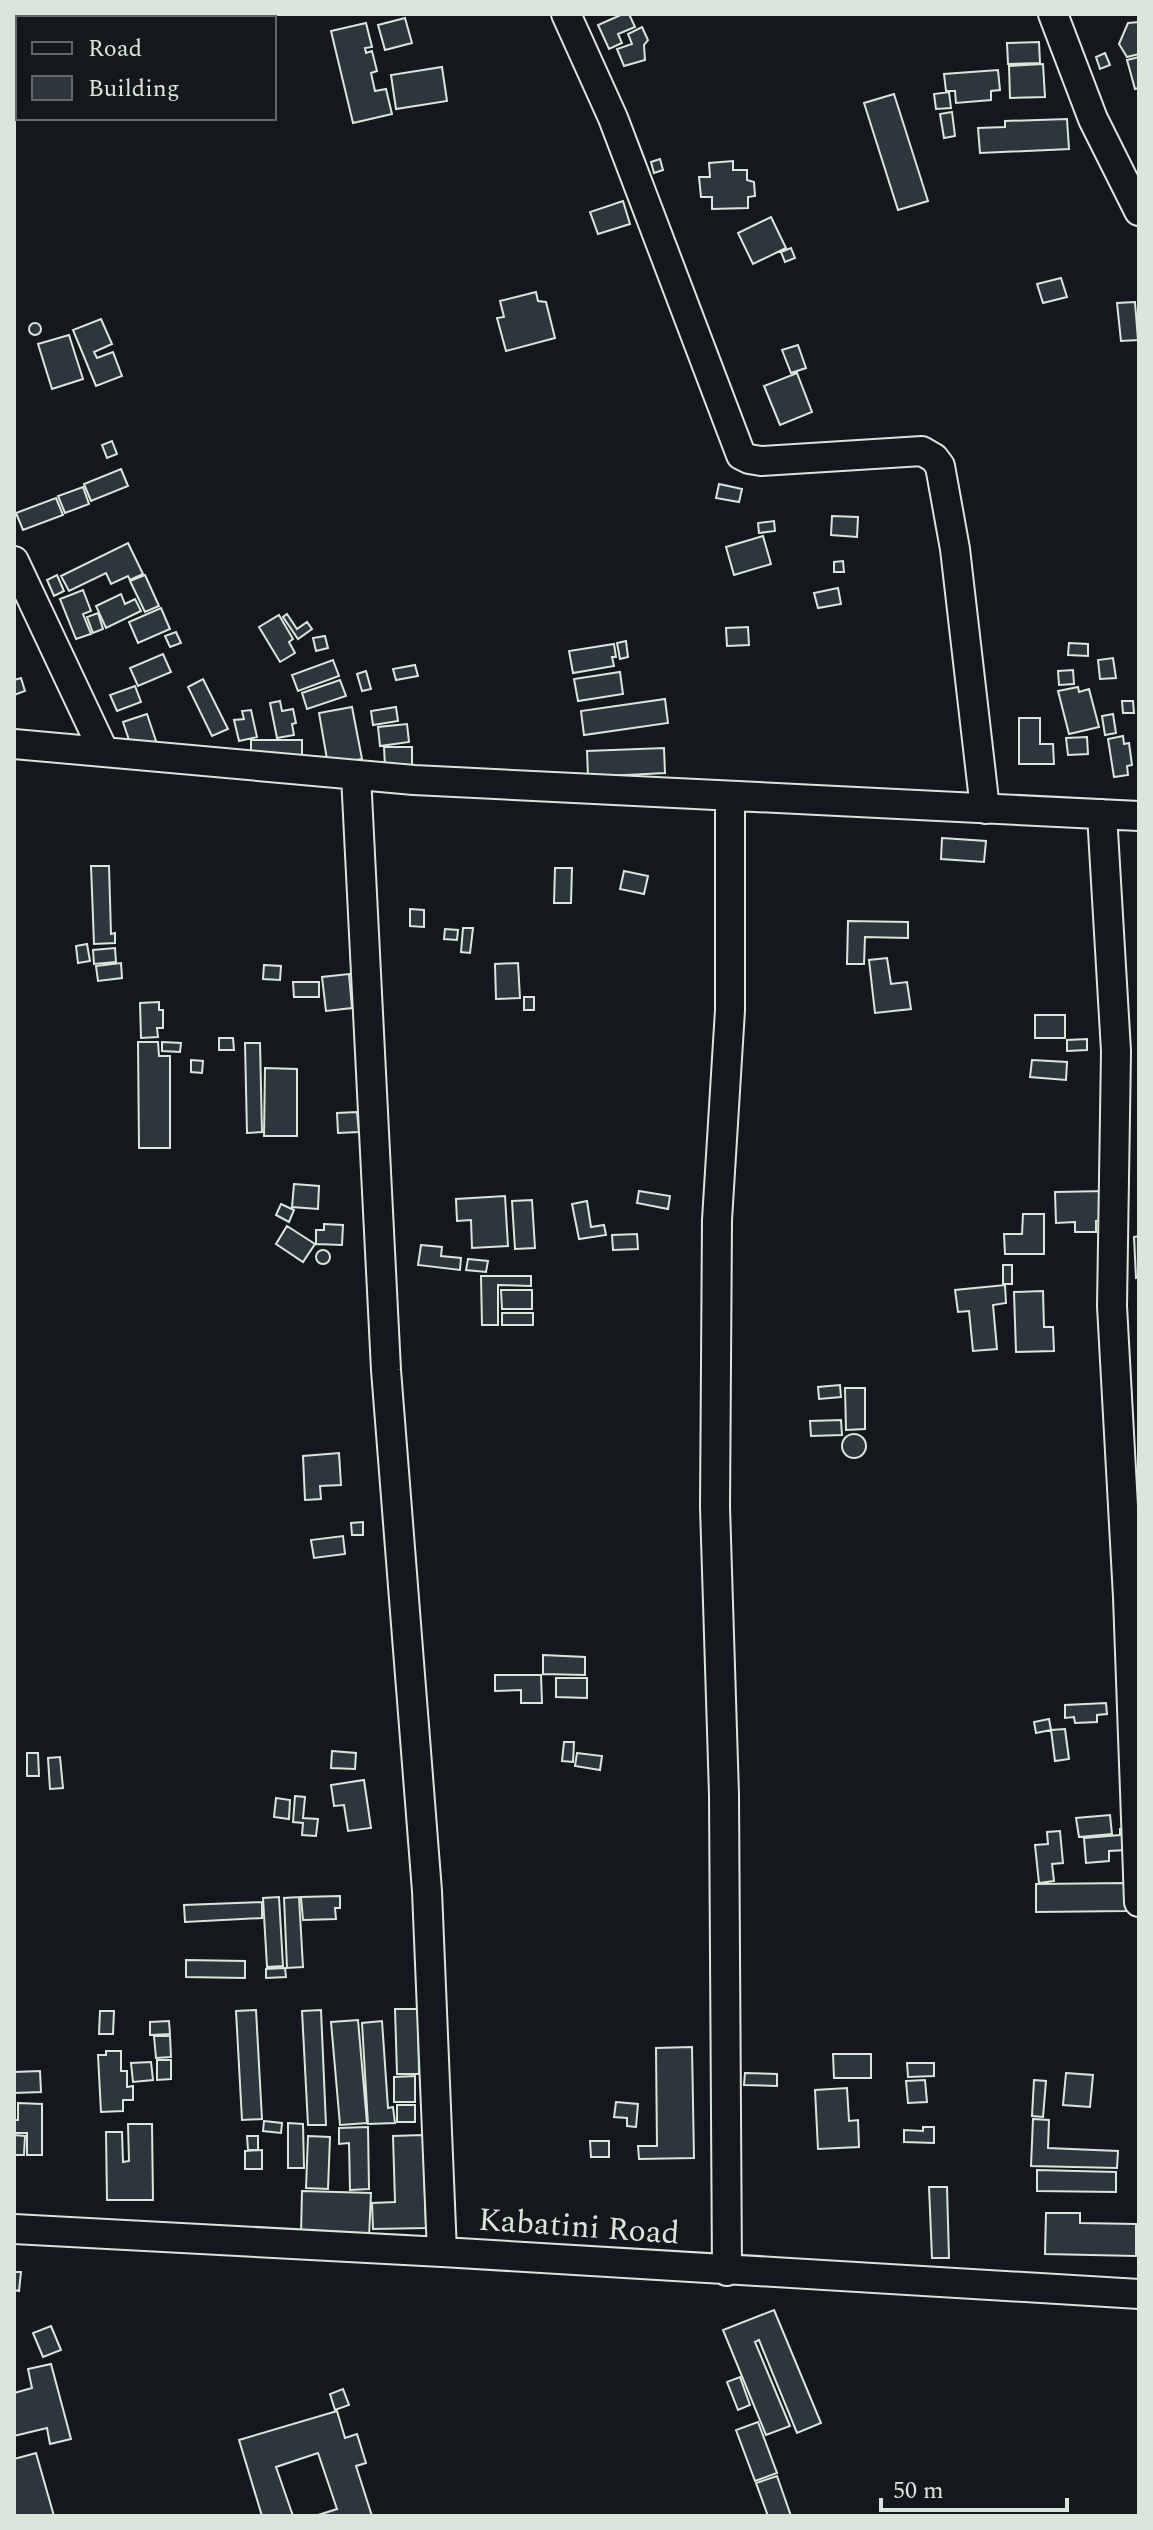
<svg xmlns="http://www.w3.org/2000/svg" width="1153" height="2530" font-family="Spectral,serif">
<style>
.building{fill:#2c363c;stroke:#d8e6dc;stroke-width:2}
.lines{fill:none;stroke-linecap:round;stroke-linejoin:round}
.minor-casing{stroke:#d8e6dc;stroke-width:32}
.minor{stroke:#14181c;stroke-width:28}
.labels{text-anchor:middle;dominant-baseline:central;stroke-width:6;stroke-linejoin:round;paint-order:stroke}
.street-label{font-size:32px;fill:#d8e6dc;stroke:#14181c}
</style>
<rect width="100%" height="100%" fill="#14181c"/>
<path class="building" d="M623 14H629L635 27 618 34 622 43 609 49 598 25Z
M405 18 412 43 385 50 378 25Z
M1139 22V54L1127 57 1119 44 1128 23Z
M366 23 372 47 365 48 366 53 372 51 377 71 371 73 375 91 386 89 392 114 353 123 331 31Z
M642 27 648 40 644 45 645 60 624 66 617 49 632 44 628 34Z
M1039 42 1040 63 1008 64 1007 43Z
M1105 53 1110 65 1100 69 1096 57Z
M1139 57V88L1135 89 1127 60Z
M1043 64 1045 97 1010 98 1009 66Z
M442 67 447 101 396 109 391 75Z
M998 70 1000 90 991 91V100L956 103 955 91H946L944 74Z
M949 92 951 108 936 109 934 94Z
M894 94 928 201 898 210 864 103Z
M952 112 955 136 944 138 940 114Z
M1067 119 1069 149 980 153 978 128 1005 127V121Z
M660 159 663 170 654 173 651 162Z
M733 161V170H747V180L754 182 755 196 748 197V208L712 209V197H701L699 177H710L709 163Z
M623 201 630 224 598 234 590 212Z
M771 217 786 248 753 264 738 233Z
M791 248 795 258 785 262 781 252Z
M1061 278 1067 297 1043 303 1037 284Z
M536 292 538 301 546 302 555 338 506 351 497 318 504 317 500 301Z
M1135 302 1138 340 1121 341 1117 303Z
M101 319 112 344 94 352 97 358 113 352 122 376 96 386 73 330Z
M29 329a6 6 0 1 1 12 0a6 6 0 1 1-12 0Z
M69 335 83 379 52 389 38 344Z
M798 345 806 368 791 373 782 350Z
M797 373 812 412 780 425 764 386Z
M112 441 117 454 107 458 102 445Z
M121 469 128 486 91 501 84 484Z
M719 484 742 489 739 502 716 498Z
M83 487 89 504 65 513 58 496Z
M56 498 63 515 23 530 16 513Z
M832 516 858 517 857 537 831 535Z
M774 521 775 531 759 533 758 523Z
M763 536 771 564 734 575 726 547Z
M128 543 143 574 130 580 128 576 111 584 106 573 69 591 61 576Z
M843 561 844 572H834V562Z
M57 575 64 591 54 596 47 580Z
M145 575 159 606 145 612 130 581Z
M838 588 841 604 818 608 814 593Z
M83 590 91 611 83 614 91 634 76 639 60 599Z
M121 594 125 604 135 599 141 611 106 628 96 606Z
M161 608 170 629 138 643 129 622Z
M98 613 103 629 93 633 87 617Z
M287 614 297 629 307 622 312 629 298 639 283 617Z
M279 615 293 639 289 642 295 653 280 662 259 627Z
M748 627 749 645 727 646 726 628Z
M176 632 181 643 170 647 165 636Z
M325 636 328 648 316 651 313 638Z
M626 641 628 657 620 659 617 643Z
M1069 643 1088 644V656L1068 655Z
M614 644 616 657H612L614 666 573 673 569 651Z
M163 654 171 672 138 686 130 668Z
M1113 658 1116 678 1100 679 1098 660Z
M333 660 339 676 298 691 292 675Z
M415 665 418 676 396 680 393 669Z
M1073 670 1074 684 1059 685 1058 671Z
M366 671 371 689 362 691 357 674Z
M620 672 623 694 578 701 574 679Z
M21 678 25 691 14 695V680Z
M203 679 228 729 212 736 188 687Z
M340 680 346 696 307 709 302 693Z
M135 686 141 702 117 711 110 695Z
M1078 687 1079 692 1089 689 1099 727 1069 734 1058 691Z
M665 699 668 723 584 735 581 711Z
M280 701 282 711 293 709 296 723 292 724 294 735 277 738 270 703Z
M1122 701H1133L1134 713H1123Z
M352 707 362 759 328 765 319 713Z
M396 707 398 721 373 725 371 711Z
M251 710 257 737 239 741 234 720 244 719 242 711Z
M147 714 156 741 132 749 123 722Z
M1113 714 1116 733 1105 735 1102 716Z
M1019 718H1040V744H1053L1054 764H1019Z
M407 724 409 742 380 746 378 727Z
M1123 736 1124 744 1129 743 1132 765 1127 766 1128 775 1114 777 1108 739Z
M1087 737 1088 754 1068 755 1066 738Z
M251 740H302V757H251Z
M384 747H412V766H385Z
M664 748 665 773 588 777 587 751Z
M942 838 986 841 984 862 941 859Z
M91 866H109L111 934 115 933V943L94 944Z
M555 868H572L571 903H554Z
M624 871 648 876 644 894 620 889Z
M410 909 424 910V927L410 926Z
M848 921 908 922V938L865 937 864 964H847Z
M463 928H473L470 953 461 952Z
M445 929 458 930 457 940 444 939Z
M87 944 90 961 78 963 76 946Z
M115 948 116 962 94 964 93 950Z
M887 958 891 984 907 982 911 1009 875 1013 869 960Z
M121 963 122 978 98 981 96 966Z
M518 963 520 998 496 999 495 964Z
M264 965 281 966 280 980 263 979Z
M349 974 352 1008 326 1011 322 977Z
M293 982H319V997H294Z
M524 997H534V1010H524Z
M159 1002V1010H163V1028H157L158 1037 141 1038 140 1003Z
M1035 1015H1065V1038H1035Z
M219 1038H233L234 1050H219Z
M1087 1039V1050L1067 1051V1040Z
M138 1042H158L159 1056H170V1148H139Z
M162 1042 181 1043 180 1052 162 1051Z
M245 1043H260L262 1132 247 1133Z
M191 1060 203 1061 202 1073 191 1072Z
M1032 1060 1067 1062 1066 1080 1030 1077Z
M265 1068 297 1069V1136H264Z
M357 1112 359 1132 338 1133 337 1113Z
M294 1184 319 1186 318 1209 292 1207Z
M639 1191 670 1196 668 1209 637 1203Z
M1106 1191 1107 1220 1096 1221V1232H1075V1222L1056 1223 1055 1192Z
M505 1196 508 1246 472 1248 471 1220 457 1221 456 1199Z
M532 1200 535 1248 515 1249 512 1201Z
M587 1201 591 1227 604 1225 606 1235 579 1239 572 1204Z
M281 1204 294 1210 289 1222 276 1215Z
M1023 1214H1044V1254H1005L1004 1234H1022Z
M324 1224 343 1225 342 1245 316 1244V1230H324Z
M287 1226 315 1244 303 1262 276 1244Z
M637 1234 638 1249 613 1250 612 1235Z
M1139 1236V1277L1136 1278 1134 1237Z
M421 1245 442 1247 441 1256 461 1258 460 1270 418 1265Z
M316 1257a7 7 0 1 1 14 0a7 7 0 1 1-14 0Z
M468 1259 488 1261 486 1272 466 1270Z
M1003 1265H1012V1284H1003Z
M481 1276H531V1286L498 1285V1325H482Z
M1005 1285 1006 1303 993 1305 997 1349 973 1351 969 1311 958 1312 955 1290Z
M501 1290H532V1309H502Z
M1043 1291 1044 1327H1053L1054 1351 1016 1352 1014 1292Z
M502 1313H533V1325H502Z
M840 1385 841 1397 819 1399 818 1387Z
M845 1388H865V1429L846 1430Z
M841 1420 842 1435 811 1436 810 1421Z
M842 1446a12 12 0 1 1 24 0a12 12 0 1 1-24 0Z
M339 1453 341 1485 320 1486 321 1499 305 1500 303 1456Z
M363 1522V1535H352L351 1523Z
M343 1536 345 1554 314 1558 311 1540Z
M543 1655 585 1657V1675L543 1674Z
M495 1675H541L542 1703H521V1690L495 1691Z
M556 1678H587V1698L556 1697Z
M1106 1703 1107 1714 1097 1715V1722L1075 1723 1074 1717 1065 1718V1705Z
M1049 1719 1051 1730 1036 1733 1034 1722Z
M1065 1729 1069 1759 1055 1761 1051 1730Z
M564 1742H574L573 1762 562 1761Z
M332 1751 356 1753 355 1769 331 1768Z
M27 1753H38L39 1776H27Z
M577 1753 602 1756 600 1770 575 1766Z
M60 1757 63 1788 50 1789 48 1758Z
M364 1780 371 1828 348 1831 344 1805 334 1806 331 1785Z
M295 1796 305 1797 303 1818 318 1819 316 1836 302 1835 303 1823 293 1822Z
M276 1798 290 1800 289 1819 274 1817Z
M1110 1815 1112 1834 1079 1837 1076 1818Z
M1120 1829H1125L1127 1850 1109 1851V1861L1086 1863 1084 1838 1120 1835Z
M1060 1831 1063 1863 1052 1864 1054 1881 1039 1883 1035 1845 1048 1844 1047 1832Z
M1126 1883V1911L1036 1912V1884Z
M340 1896V1908H335L336 1919 303 1920 301 1897Z
M279 1897 283 1966 267 1967 263 1898Z
M299 1897 303 1967 287 1968 284 1898Z
M262 1902V1918L185 1922 184 1905Z
M186 1960 245 1961V1978L186 1977Z
M285 1968 286 1977 266 1978V1969Z
M395 2009H418L419 2074H397Z
M256 2010 262 2119 242 2120 236 2011Z
M321 2010 326 2125H308L302 2011Z
M100 2011H114L113 2034H99Z
M358 2020 367 2123 340 2125 331 2022Z
M169 2021 170 2034 150 2035V2022Z
M382 2021 388 2108 393 2107 395 2123 368 2124 362 2023Z
M154 2036H170L171 2057 156 2058Z
M692 2047 694 2158 639 2159 638 2146H657L656 2048Z
M106 2051H121V2071H127V2087L133 2086V2100H123V2111L101 2112 98 2055H106Z
M833 2054H871V2078H834Z
M157 2060H171V2079L157 2080Z
M151 2062 153 2080 133 2082 131 2063Z
M907 2063H934V2076L908 2077Z
M40 2071 41 2092 14 2093V2072Z
M745 2073 777 2074V2086L744 2085Z
M1066 2073 1093 2075 1090 2107 1063 2105Z
M415 2076V2102H394V2077Z
M925 2080 927 2102 908 2103 906 2081Z
M1034 2080 1046 2081 1043 2117 1032 2116Z
M847 2088 849 2121 858 2120 859 2147 818 2149 815 2090Z
M616 2102 638 2104 636 2127 627 2126V2118L614 2117Z
M18 2103 42 2104V2155H27V2133H14V2120H18Z
M397 2105H415V2122H397Z
M1033 2119 1049 2120 1048 2148 1118 2151 1117 2168 1031 2166Z
M264 2121 282 2123 281 2133 263 2131Z
M288 2123 303 2124 304 2168H288Z
M128 2124H152L153 2200H107L106 2132H122L123 2162 129 2161Z
M368 2127 369 2189 350 2190 349 2143 339 2144V2128Z
M923 2127H934V2143L904 2142V2130L923 2131Z
M14 2135 25 2136 24 2155H14Z
M423 2135 426 2228 373 2229 372 2203 395 2202 393 2136Z
M247 2136H258V2150H248Z
M308 2136 330 2137 328 2189 306 2188Z
M590 2141H609V2157H591Z
M262 2150V2169H245V2151Z
M1037 2170 1116 2172V2192L1037 2191Z
M929 2187H947L949 2258H932Z
M302 2191 371 2193 369 2237 301 2235Z
M1046 2213H1080V2223L1136 2224V2256L1045 2254Z
M14 2272H21L19 2291 14 2290Z
M774 2310 821 2423 797 2433 759 2340 755 2342 790 2426 766 2435 723 2330Z
M51 2326 61 2350 43 2357 33 2333Z
M51 2364 71 2439 50 2444 47 2428 14 2436V2393L32 2388 28 2369Z
M740 2377 750 2405 738 2410 727 2382Z
M343 2389 349 2405 335 2410 330 2394Z
M337 2411 345 2438 357 2434 366 2463 356 2466 372 2516H315L337 2509 318 2453 276 2467 293 2516H262L239 2440Z
M758 2422 777 2473 755 2481 736 2430Z
M36 2453 54 2516H14V2459Z
M777 2476 791 2516H768L756 2483Z"/>
<g class="lines">
<defs>
<path id="minor" d="M566 14 613 118 741 455 749 459 761 461 922 451 934 458 940 466 955 549 985 809
M1053 14 1093 119 1139 211
M14 561 104 752
M14 744 414 780 1139 816
M356 775 386 1370 427 1891 442 2252
M1102 814 1116 1051 1112 1306 1128 1597 1139 1902
M14 2229 442 2252 1139 2294
M727 2271 724 1795 715 1507 717 1220 730 1010V796"/>
</defs>
<use href="#minor" class="minor-casing"/>
<use href="#minor" class="minor"/>
</g>
<g class="labels">
<g class="street-label">
<text transform="translate(579 2227) rotate(4)">Kabatini Road</text>
</g>
</g>
<rect width="1153" height="2530" fill="none" stroke="#d8e6dc" stroke-width="32"/>
<rect x="16" y="16" width="260" height="104" fill="#14181c" stroke="#626a69" stroke-width="2"/>
<rect x="32" y="42" width="40" height="12" fill="#14181c" stroke="#626a69" stroke-width="2"/>
<text x="88" y="56" font-size="24" fill="#d8e6dc">Road</text>
<rect x="32" y="76" width="40" height="24" fill="#2c363c" stroke="#626a69" stroke-width="2"/>
<text x="88" y="96" font-size="24" fill="#d8e6dc">Building</text>
<path d="M881 2498v12h186v-12" fill="none" stroke="#d8e6dc" stroke-width="4"/>
<text x="893" y="2498" font-size="24" fill="#d8e6dc" stroke="#14181c" stroke-width="6" paint-order="stroke">50 m</text>
</svg>
